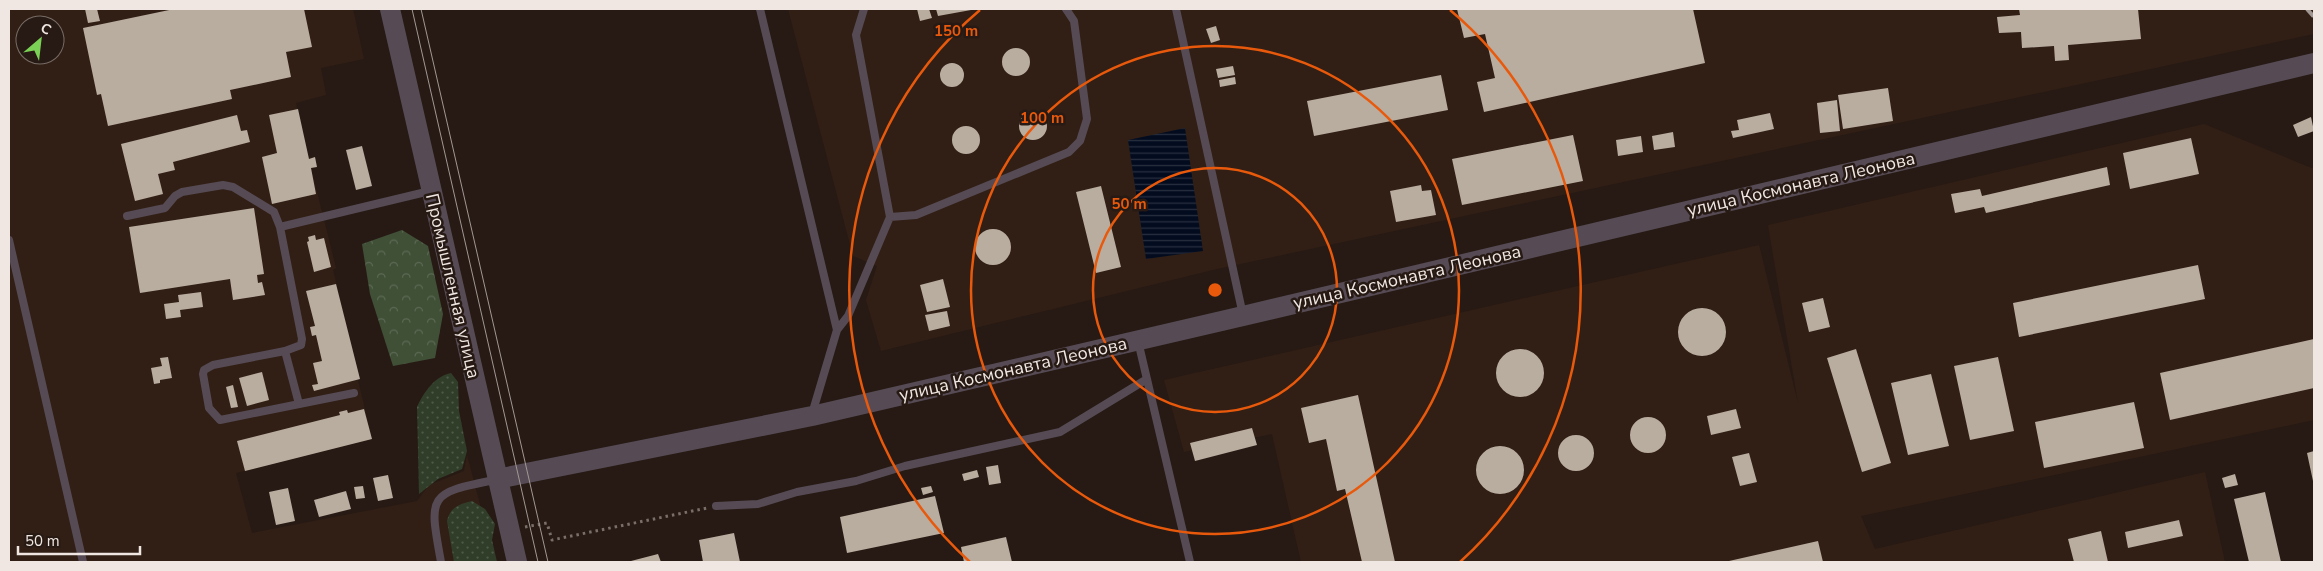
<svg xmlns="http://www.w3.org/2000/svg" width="2323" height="571" font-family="'Nunito Sans',sans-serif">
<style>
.built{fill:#311f15;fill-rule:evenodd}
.grass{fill:url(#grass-dots)}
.forest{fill:url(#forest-crowns)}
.water{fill:url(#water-rules)}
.building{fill:#b9ada0}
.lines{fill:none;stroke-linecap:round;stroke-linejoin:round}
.path{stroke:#796e68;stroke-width:3;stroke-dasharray:2.5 4;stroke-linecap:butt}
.service{stroke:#564b54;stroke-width:8}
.tertiary{stroke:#564b54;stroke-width:20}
.tram{stroke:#a29893;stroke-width:1}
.rail{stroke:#a29893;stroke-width:4;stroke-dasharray:10 5;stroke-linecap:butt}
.ring{fill:none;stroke:#e8590c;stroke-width:2.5}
.labels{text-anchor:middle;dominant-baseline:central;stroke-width:5;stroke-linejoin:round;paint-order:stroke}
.street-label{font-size:18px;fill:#f0e7e2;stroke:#271a14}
.centre{fill:#e8590c;stroke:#271a14;stroke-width:2.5}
.ring-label{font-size:15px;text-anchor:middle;font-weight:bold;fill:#e8590c;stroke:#271a14;stroke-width:5;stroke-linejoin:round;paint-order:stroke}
</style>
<defs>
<pattern id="grass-dots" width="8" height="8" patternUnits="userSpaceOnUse" patternTransform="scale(1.25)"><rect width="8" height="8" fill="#303e29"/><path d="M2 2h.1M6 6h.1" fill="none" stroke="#4e5a48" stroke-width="1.8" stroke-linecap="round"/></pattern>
<pattern id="forest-crowns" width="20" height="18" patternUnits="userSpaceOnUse" patternTransform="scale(1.25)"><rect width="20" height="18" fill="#405037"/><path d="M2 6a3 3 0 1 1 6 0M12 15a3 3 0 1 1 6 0" fill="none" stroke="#5c6954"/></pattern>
<pattern id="water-rules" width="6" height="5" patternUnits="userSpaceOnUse" patternTransform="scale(1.25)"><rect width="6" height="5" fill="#030c1f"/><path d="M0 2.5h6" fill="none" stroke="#282f3f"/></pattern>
</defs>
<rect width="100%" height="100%" fill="#271a14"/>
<path class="built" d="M9 9H353L364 59 321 68 326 95 296 103 308 158 315 157 311 168 336 268 333 270 360 379 358 380 372 439 236 473 252 533 417 501 429 485 464 471 467 455 495 562H9ZM25 25H55V55H25Z
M788 9H2314V34L1217 269 881 351 866 300 877 266 853 256Z
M2204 124 2314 169V420L1861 516 1875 549 2205 472 2225 562H1301L1272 434 1184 452 1164 380 1759 245 1798 403 1768 225Z"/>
<path class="grass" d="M451 373 458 382 459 411 467 451 462 469 438 479 419 494 417 407C424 392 435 376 451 373Z
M472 501 485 509 495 524 492 540 497 562H454L447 521C450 507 460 504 472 501Z"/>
<path class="forest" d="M402 230 428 246 443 314 435 358 393 366 370 294 362 244Z"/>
<path class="water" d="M1185 128 1203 251 1146 259 1128 140Z"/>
<path class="building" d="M85 9H97L100 21 88 23Z
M174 9H304L312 47 286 52 291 77 230 90 232 99 108 126 101 94 97 95 83 28Z
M917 9H929L932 18 920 21Z
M936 9H971V10L938 16Z
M1457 9H1693L1705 63 1484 112 1477 82 1495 78 1485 34 1464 38Z
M2019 9H2138L2141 39 2068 45 2069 60 2055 61 2054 46 2022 48 2021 32 1999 33 1997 17 2020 15Z
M1216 26 1220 40 1211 43 1206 29Z
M1002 62a14 14 0 1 1 28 0a14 14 0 1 1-28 0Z
M940 75a12 12 0 1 1 24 0a12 12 0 1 1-24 0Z
M1233 66 1235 75 1218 78 1216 69Z
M1441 75 1448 110 1314 136 1307 101Z
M1235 77 1236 84 1220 87 1219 80Z
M1888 88 1893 121 1843 129 1838 95Z
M1837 100 1840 131 1820 133 1817 103Z
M298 109 309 159 315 157 317 167 311 168 316 194 272 204 262 157 277 153 269 115Z
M1019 126a14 14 0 1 1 28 0a14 14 0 1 1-28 0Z
M1770 113 1774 129 1733 138 1731 131 1739 130 1737 120Z
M237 115 241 131 247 130 250 142 173 162 175 170 158 174 163 194 135 201 121 144Z
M2311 117 2314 131 2298 137 2293 125Z
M952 140a14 14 0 1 1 28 0a14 14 0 1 1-28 0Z
M1673 132 1675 147 1654 150 1652 136Z
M1573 135 1583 181 1462 205 1452 159Z
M1641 136 1643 152 1618 156 1616 140Z
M2191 138 2199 174 2130 189 2123 153Z
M362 146 372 186 356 190 346 150Z
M2107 167 2110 185 1986 213 1984 207 1955 213 1951 194 1980 189 1982 196Z
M1421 185 1422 191 1431 190 1436 215 1396 222 1390 191Z
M1101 186 1121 267 1096 273 1076 192Z
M254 208 264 274 257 275 258 283 262 282 265 295 233 300 230 279 140 293 129 227Z
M975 247a18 18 0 1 1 36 0a18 18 0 1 1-36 0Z
M315 235 316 240 324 238 331 267 314 272 307 242 309 241 308 237Z
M2198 265 2205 299 2019 337 2013 303Z
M943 279 950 307 927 312 920 285Z
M336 284 360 379 314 391 312 385 318 384 313 363 322 361 316 335 312 336 310 327 315 326 306 291Z
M201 292 203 307 180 310 181 317 166 319 164 304 179 302 178 295Z
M1823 298 1830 327 1809 332 1802 303Z
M1678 332a24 24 0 1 1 48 0a24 24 0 1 1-48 0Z
M947 311 950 326 929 331 925 315Z
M2314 339V388L2170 420 2160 373Z
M1856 349 1891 463 1862 472 1827 358Z
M1496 373a24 24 0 1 1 48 0a24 24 0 1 1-48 0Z
M168 357 172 378 160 380V383L154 384 151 368 162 366 160 358Z
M1998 357 2014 431 1970 440 1954 366Z
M262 372 269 400 247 406 239 378Z
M1931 374 1949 446 1908 455 1891 383Z
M233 385 238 407 231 408 226 387Z
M1358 395 1395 562H1362L1345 489 1337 491 1326 439 1309 443 1301 408Z
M2134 402 2144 448 2044 468 2035 422Z
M364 409 372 439 245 471 237 441 340 415 339 412 347 410 348 413Z
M1736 409 1741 428 1711 435 1707 416Z
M1630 435a18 18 0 1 1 36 0a18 18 0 1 1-36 0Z
M1252 428 1257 445 1195 461 1190 443Z
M1558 453a18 18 0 1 1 36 0a18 18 0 1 1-36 0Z
M1476 470a24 24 0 1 1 48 0a24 24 0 1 1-48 0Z
M2314 451V481H2313L2307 453Z
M1749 453 1757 482 1740 486 1732 457Z
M998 465 1001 483 989 485 986 467Z
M977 470 979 477 964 481 962 474Z
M2235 474 2238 485 2225 488 2222 478Z
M388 475 393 498 378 501 373 478Z
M363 486 365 498 356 499 354 487Z
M931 486 933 492 923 495 921 488Z
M288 488 295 521 276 525 269 492Z
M346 491 351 509 319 517 314 500Z
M2265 492 2281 562H2249L2234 499Z
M935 496 944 533 847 553 840 517Z
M2179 520 2183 536 2128 548 2125 532Z
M2101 531 2108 562H2074L2068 539Z
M734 533 740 562H703L699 540Z
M1006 537 1012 562H964L961 547Z
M1818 541 1823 562H1730L1729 561Z
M658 554 661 562H632L631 561Z"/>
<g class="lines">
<path class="path" d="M525 527 547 523 552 540 707 508"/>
<path class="service" d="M760 9 837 330 812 414
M1176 9 1243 315
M127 216 165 208 175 196 182 192 223 185 233 187 274 212 280 227
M890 217 916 215 1069 152 1080 141 1087 119 1074 21 1066 9
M9 240 83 562
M837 330 848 316 890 217 856 35 864 9
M1138 341 1190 562
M285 351 299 404
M354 393 220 420 209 408 203 374 204 370 213 365 285 351 301 345 302 339 280 227 430 191
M716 506 758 504 797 492 856 481 905 466 1060 432 1147 379
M441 562C429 496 427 493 495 480"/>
<path class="tertiary" d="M390 9 517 562
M497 479 812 416 1243 316 2314 63"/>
<path class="tram" d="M412 9 538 562
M421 9 548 562"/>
<path class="rail" d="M2307 9 2314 17"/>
</g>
<g class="ring">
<circle cx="1215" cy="290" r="122"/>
<circle cx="1215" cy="290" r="244"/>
<path d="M970 562A366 366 0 0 1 980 10M1450 10A366 366 0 0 1 1460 562"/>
</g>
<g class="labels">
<g class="street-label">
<text transform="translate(1801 184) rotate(-13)">улица Космонавта Леонова</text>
<text transform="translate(1407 277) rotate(-13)">улица Космонавта Леонова</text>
<text transform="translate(453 286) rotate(77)">Промышленная улица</text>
<text transform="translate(1013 369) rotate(-13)">улица Космонавта Леонова</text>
</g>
</g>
<circle cx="1215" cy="290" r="8" class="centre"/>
<g class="ring-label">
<text x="956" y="36">150 m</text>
<text x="1042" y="123">100 m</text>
<text x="1129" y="209">50 m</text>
</g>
<rect width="2323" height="571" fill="none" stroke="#f0e7e2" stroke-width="20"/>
<g transform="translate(40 40) rotate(28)"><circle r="24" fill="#271a14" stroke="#776c66"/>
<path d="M0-4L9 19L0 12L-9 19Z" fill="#7bd156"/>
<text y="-8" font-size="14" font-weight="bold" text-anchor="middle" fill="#f0e7e2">С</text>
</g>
<path d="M18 546v8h122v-8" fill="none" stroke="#f0e7e2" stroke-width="2.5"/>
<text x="25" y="546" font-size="15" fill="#f0e7e2" stroke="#271a14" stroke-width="4" paint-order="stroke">50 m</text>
</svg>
